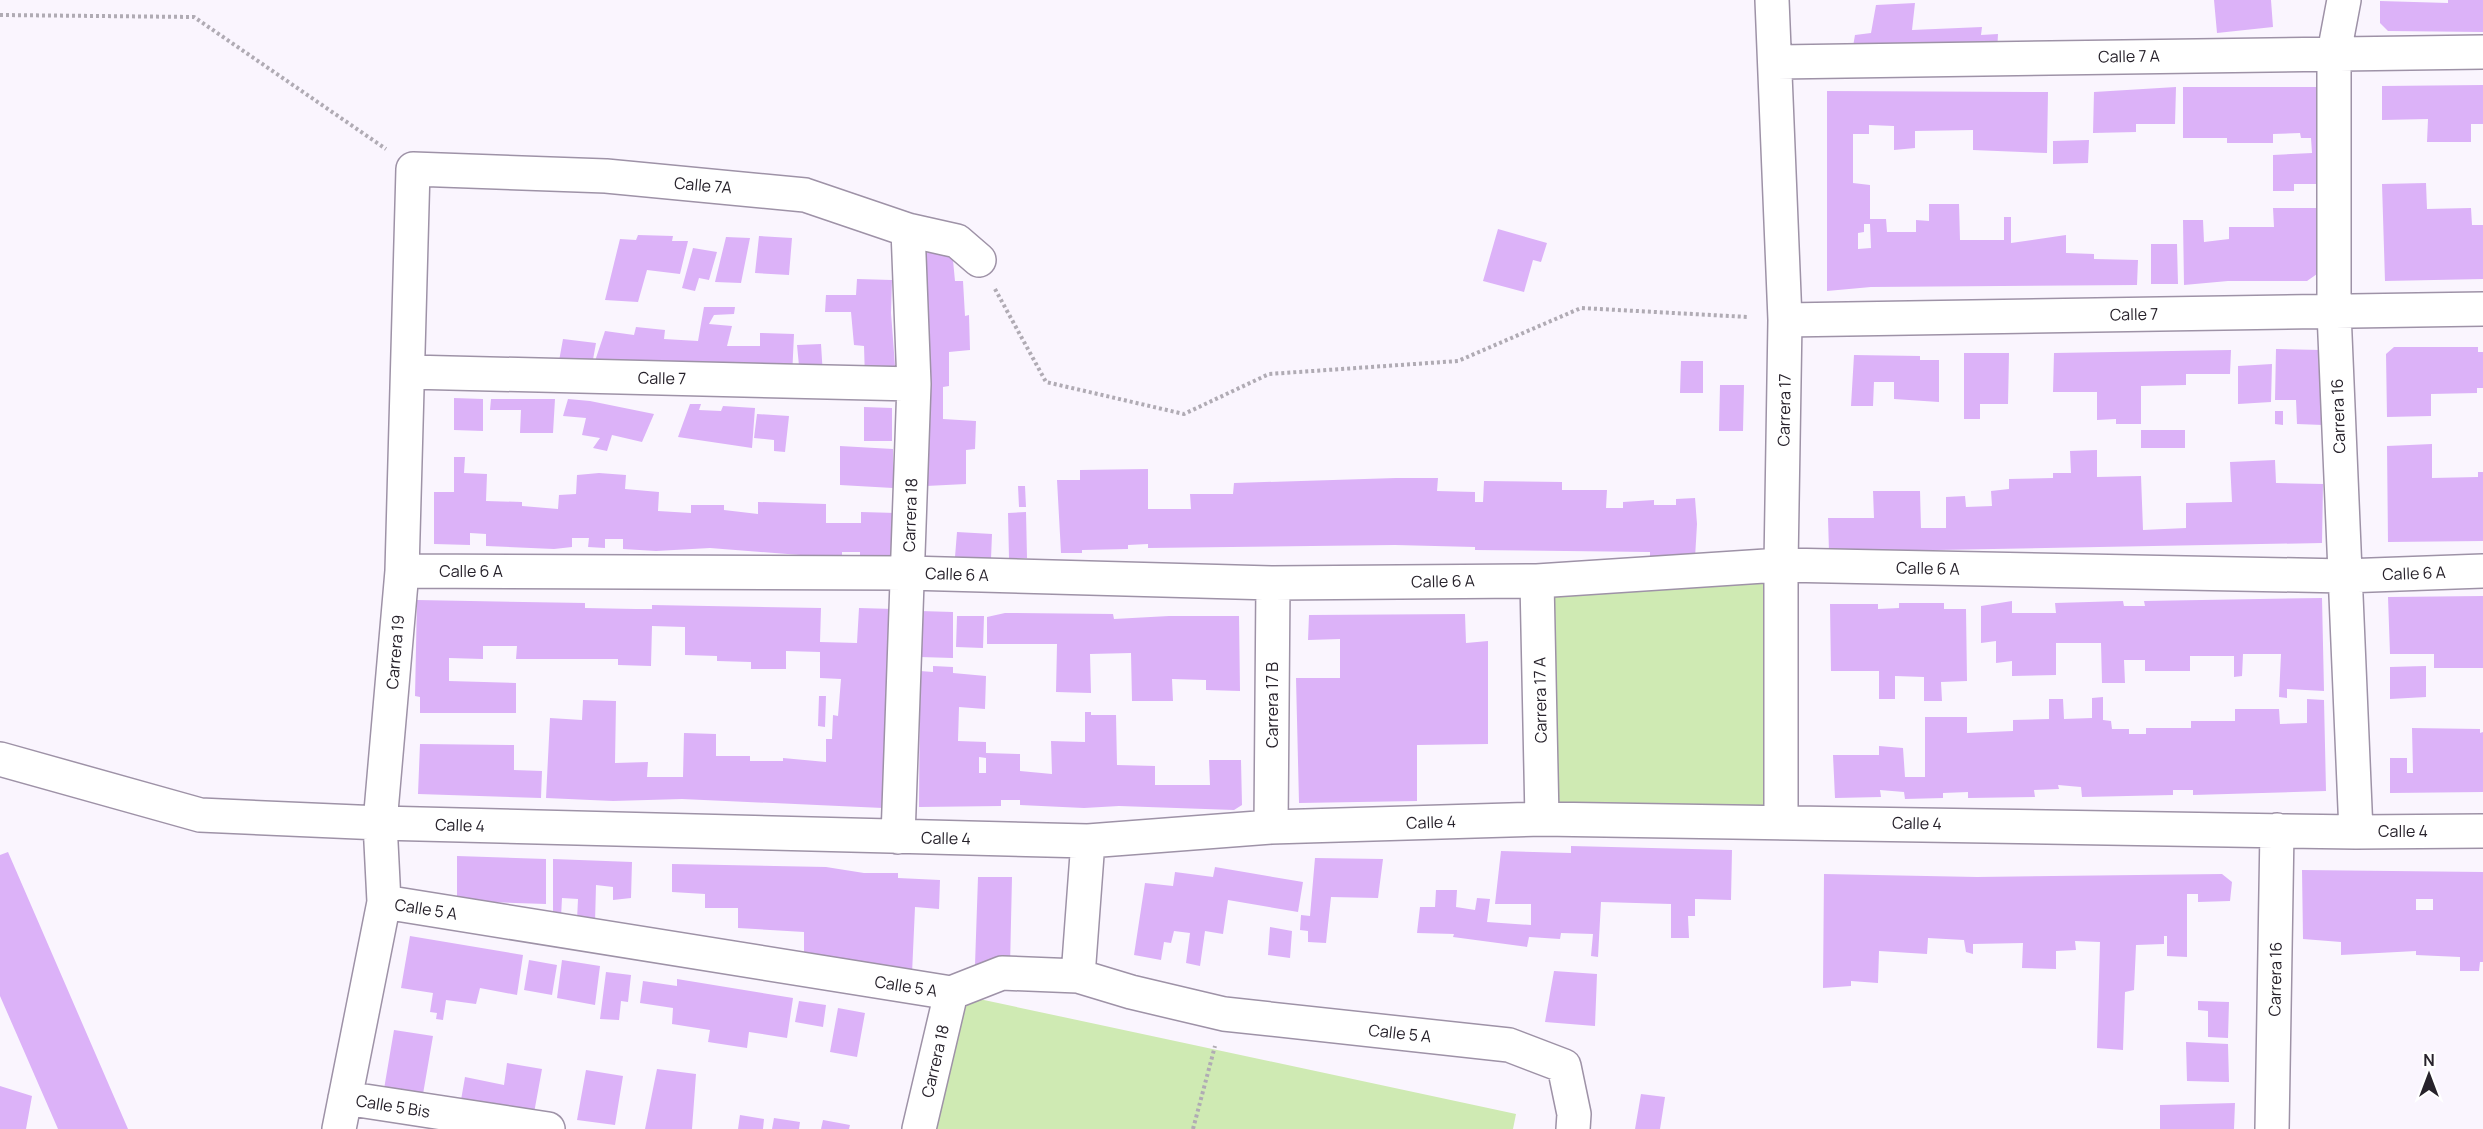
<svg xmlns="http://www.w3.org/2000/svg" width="2483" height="1129" font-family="Manrope,sans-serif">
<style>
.green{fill:#cfeab3}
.building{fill:#dcb2f8;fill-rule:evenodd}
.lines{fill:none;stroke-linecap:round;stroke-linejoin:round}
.minor-casing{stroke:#9e92a7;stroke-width:36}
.path{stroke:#b0abb4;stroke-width:4;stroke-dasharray:3 3;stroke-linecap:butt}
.minor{stroke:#fff;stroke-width:33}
.labels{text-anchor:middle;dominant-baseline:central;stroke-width:4.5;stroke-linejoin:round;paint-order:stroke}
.street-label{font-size:16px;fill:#27222b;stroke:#fff}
</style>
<rect width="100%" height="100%" fill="#faf5fe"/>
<path class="green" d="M1781 565V821L1542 819 1537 581Z
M951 993 1516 1114 1513 1129H919Z"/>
<path class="building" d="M2214 0H2271L2273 27 2217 33Z
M2448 0H2483V32L2388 31 2380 23V1L2448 3Z
M1915 3 1912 30 1982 27 1981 35 1998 34 1997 53 1851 58 1855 35 1871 33 1876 5Z
M2483 85V124H2471V142H2427L2428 119 2382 120V86Z
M2176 87 2175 124H2136V132L2093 133 2094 92Z
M2183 87H2317V184H2294V191H2273V155L2312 153 2311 138H2301L2300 133 2273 134V143H2227V138H2183Z
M1827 91 2048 92 2047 153 1973 150V130L1915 131V148L1894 150V126L1869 125V134H1853V183L1870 185V219H1886L1887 232H1916V220L1929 221V204H1959L1960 240H2004V217H2011V243L2066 235V253L2094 254V259L2138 260 2137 285 1871 287 1827 291ZM1864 224H1870L1871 248 1858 249V233L1864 232Z
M2089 140 2088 163 2053 164V141Z
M2426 183 2427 209 2471 208 2472 225H2483V279L2385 281 2382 184Z
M2273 208H2317V274L2307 281H2228L2184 285 2183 220H2203L2204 242 2229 239V227H2274Z
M1498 229 1547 243 1541 262 1533 260 1524 292 1483 281Z
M638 235 673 236 672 241H688L680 274 647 270 638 302 605 300 620 239 636 240Z
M759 236 792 238 789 275 755 273Z
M726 237 750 238 741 283 715 282Z
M2151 244H2177L2178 284H2151Z
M693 248 717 252 709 280 699 278 695 291 682 288Z
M952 250 955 281H963L965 316 969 315 970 350 949 352V386L943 387V419L976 421 975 449 966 450V484L926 486 922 253Z
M857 279 892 280 891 313 896 379H865L864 346 854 345 851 312H825L826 295H856Z
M704 307H735L734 314 714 315 709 324 732 326 727 346H760V333L794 334 792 377 593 367 605 331 634 335 636 327 665 330 664 339 698 341Z
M563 339 596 343 592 365 559 361Z
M821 344 823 376H800L797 345Z
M2394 347H2478V352H2483V388H2477V393L2431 394V416L2387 417 2386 354Z
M2276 349 2321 350 2323 425 2297 424 2296 400H2275Z
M2231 350 2230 374H2186V385L2141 386V424H2116V419L2097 420V392H2053L2054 353Z
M1964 353H2009L2008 404H1980V419H1964Z
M1854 355 1920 356V360H1939V402L1894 399V382H1874L1873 406H1851Z
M1681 361H1703V393H1680Z
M2272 364 2271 402 2238 404V366Z
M1720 385H1744L1743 431H1719Z
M454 398 483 399V431L454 430Z
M491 399H555L553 433H520L521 410H490Z
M568 399 590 401 654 414 642 442 612 435 607 451 593 448 600 438 582 435 586 418 563 416Z
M690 404H701L699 410 721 411 723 406 755 408 752 448 678 437Z
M864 407 892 408V441H864Z
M2275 411H2283V425L2275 424Z
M757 414 789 416 785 452 774 451V440L754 438Z
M2141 430H2185V448H2141Z
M2432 444V478L2478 477V472H2483V541L2388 542 2387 446Z
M840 446 893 449V488L840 485Z
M2097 450V477L2141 476 2143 530 2186 528V503L2232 502 2230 462 2275 460 2276 483 2323 484 2322 543 1829 552 1828 518H1874L1873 491H1920L1921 528H1946V497L1965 496 1966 507 1992 506 1991 491 2009 489V479L2053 478V473H2071L2070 451Z
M454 457H465L464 473 487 474 486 501 522 502V506L558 509 559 495 576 494 577 475 599 473 626 475 625 489 659 492 658 511 691 513V505H724V510L758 514V502L826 504V523H861V512L896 513V558L860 557V552H842V557H826L710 548 656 551 623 549V539H605V548L588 547 589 538H572V547L554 549 486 546V534L470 533V545L434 544V492H454Z
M1148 469V509H1191L1190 494H1233L1234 483 1396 478H1438L1437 491 1475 492V502H1483L1484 481 1562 482V490H1607L1606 508H1623V502L1654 500V505H1676V499L1695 498 1697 524 1695 558H1650V552L1475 550V547L1395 545 1148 548V544L1128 545V549L1082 550V553H1061L1057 480H1080V470Z
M1018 486H1025L1026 507H1019Z
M1026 512 1027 558H1009L1008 513Z
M957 532 992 534 991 559 955 557Z
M2483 596V668H2434V654H2390L2388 597Z
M2322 598 2324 691 2287 689V698L2279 697 2281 654H2243L2242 676 2234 677V656H2190V671H2145V660H2124L2125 683H2102L2101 643H2056V675L2012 676V661L1996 663V641L1981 643V606L2012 601V613H2056L2055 603 2123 601 2124 606H2145L2144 601Z
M417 600 585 603V608L636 609H652V605L821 608 820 642 857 643 859 608 894 609 883 808 682 799 613 801 546 798 550 718 582 720 583 700 616 701 615 763 648 762 647 777H683L684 733 716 734V756H750V761H783V758L826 762V739H832L833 715 838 716 841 679 820 678V652L786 651V669H751V662L717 661V656L685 655V627L652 626 651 666 618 665V659H516L517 646H483V659L449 658V681L516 683V713H420V697L415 696Z
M1899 603H1944V609H1966L1967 681 1941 682 1942 701H1924V677L1895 676V699H1879V671H1831L1830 604H1878V609L1899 608Z
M920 611 953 612V658L920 657Z
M1005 613 1113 614 1114 619 1169 616H1239L1240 691 1206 690V680L1172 679 1173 701H1132L1131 653 1090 654 1091 693 1056 692 1057 644H987V617Z
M1465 614 1466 643 1488 641V744L1417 745V801L1299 803 1296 678H1340V639L1308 640 1309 615Z
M957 616H984L983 648 956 647Z
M933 666 953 667V673L986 676 985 709 959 707 958 741 986 742V753L1020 754V771L1052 774 1051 741 1085 742V712H1091V715H1116L1117 765 1155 766V785H1210L1209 760H1241L1242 805 1234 810 1119 806 1084 808 1020 805V800H1001V806L919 807 920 671 933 672ZM979 757 986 758V773H979Z
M2426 666V697L2390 699V667Z
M819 696H826L825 727 818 726Z
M2103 697V720L2111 721 2112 729H2129V734H2146V728H2191V721H2235V709H2279L2280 724 2307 723V699L2324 700 2326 791 2193 795V790H2173V795L2082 797 2081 787 2058 785 2059 789 2034 790 2035 797 1968 798V792L1943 793V798L1905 799 1904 792 1880 790 1881 797 1835 798 1833 755H1879V746L1903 748 1905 777H1925V717H1967V733L2013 731V720L2049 719V699H2063L2064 719 2092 718V698Z
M2412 728 2480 729V733L2483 732V792L2390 793V758H2407V773H2413Z
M420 744 514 745V770L542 771 541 798 418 794Z
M1571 846 1732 850 1731 900 1695 899V916H1688L1689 938H1671V904L1601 902 1598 957 1591 956 1593 934 1561 933 1560 939 1529 937 1527 947 1453 937 1454 934 1417 933 1420 907H1435L1436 890H1457L1456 907 1475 910 1477 898 1490 899 1487 922 1531 925V904H1495L1501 851 1571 853Z
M8 852 128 1129H58L0 996V855Z
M457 856 546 859V904L457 901Z
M1315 858 1383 859 1378 898 1331 897 1326 943 1308 942V931L1300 930 1301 915 1310 916Z
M553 859 632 862 631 898 613 900V887L596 885 595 923 577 920 578 899 562 898 561 917 553 915Z
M672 864 826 867 864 873H898V878L940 880 939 909 915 907 912 974 804 957V932L738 928V908H705V894L672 892Z
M1215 867 1303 882 1298 912 1228 900 1223 934 1205 931 1200 966 1186 963 1190 933 1174 931 1171 943 1164 942 1161 960 1134 955 1145 883 1173 886 1175 872 1213 877Z
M2302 870 2483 872V962H2480L2479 971H2460V957L2416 955V951L2341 955V942L2303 939ZM2416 899H2433V910H2416Z
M1824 874 1977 877 2222 874 2232 882 2230 901 2198 902V894H2187V957L2167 956V936H2164V944L2136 945 2134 990 2125 992 2123 1050 2097 1048 2100 942 2075 941 2076 950 2056 951V969L2022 968 2023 943 1973 944V954L1966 952 1964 940 1928 938 1927 954 1879 951 1878 983 1851 981V986L1823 988Z
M978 877H1012L1010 967 975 965Z
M1270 927 1292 931 1290 958 1268 955Z
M410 936 523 955 517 995 480 988 476 1004 446 1000 443 1020 436 1019 437 1013 430 1012 433 993 401 988Z
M529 960 557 965 552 995 524 990Z
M562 960 600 966 595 1005 557 998Z
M1554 971 1597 974 1595 1026 1545 1022Z
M606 972 631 975 628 1002 621 1001 619 1020 600 1019Z
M677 979 793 998 787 1038 749 1032 747 1048 708 1042 710 1030 672 1024 673 1008 640 1003 643 981 677 986Z
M799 1001 826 1005 823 1027 795 1022Z
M2198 1001 2229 1002 2228 1038 2208 1037V1011L2198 1010Z
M838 1008 865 1013 857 1057 830 1052Z
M394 1030 433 1036 423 1094 384 1089Z
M2186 1042 2228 1044 2229 1082 2187 1081Z
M507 1063 542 1069 534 1113 461 1100 465 1077 504 1085Z
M657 1069 696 1074 692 1129H645Z
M586 1070 623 1076 615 1125 577 1120Z
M0 1086 32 1096 26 1129H0Z
M1641 1094 1665 1097 1660 1129H1635Z
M2235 1103 2234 1129H2160V1105Z
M740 1115 764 1119 763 1129H738Z
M774 1118 800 1122 799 1129H772Z
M823 1120 850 1125 849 1129H821Z"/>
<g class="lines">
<defs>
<path id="minor" d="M1772 0 1785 320 1781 565V821
M2344 0 2334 53V312L2356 832
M1775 62 2483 52
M1785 320 2483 309
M409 372 914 384
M402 571 908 573 1273 583 1537 581 1781 565 2344 576 2483 571
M1537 581 1542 819
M0 759 200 815 380 823 1088 841 1271 827 1542 819 2356 832 2483 831
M1271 827 1273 583
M898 837 914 384 908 230
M384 902 951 993 1002 973 1078 976 1131 992 1224 1014 1509 1045 1564 1066 1574 1114 1573 1129
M1078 976 1088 841
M345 1098 548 1129
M339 1129 384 902 380 823 402 571 413 169 606 176 805 195 908 230 957 241 979 260
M919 1129 951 993
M2272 1129 2277 830"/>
</defs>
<use href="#minor" class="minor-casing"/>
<path class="path" d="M0 15 194 17 386 149
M995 289 1046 382 1184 414 1269 374 1458 361 1581 308 1748 317
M1193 1129 1215 1046"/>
<use href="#minor" class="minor"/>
</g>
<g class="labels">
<g class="street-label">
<text transform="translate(2129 56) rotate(-1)">Calle 7 A</text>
<text transform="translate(703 185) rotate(5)">Calle 7A</text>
<text transform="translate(2134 314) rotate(-1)">Calle 7</text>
<text transform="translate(662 378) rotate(1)">Calle 7</text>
<text transform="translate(1784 410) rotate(-89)">Carrera 17</text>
<text transform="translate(2338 416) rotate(-92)">Carrera 16</text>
<text transform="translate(910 515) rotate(-88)">Carrera 18</text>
<text transform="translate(1928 568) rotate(1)">Calle 6 A</text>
<text x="471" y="571">Calle 6 A</text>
<text transform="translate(2414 573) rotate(-2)">Calle 6 A</text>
<text transform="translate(957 574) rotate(2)">Calle 6 A</text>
<text transform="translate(1443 581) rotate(-1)">Calle 6 A</text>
<text transform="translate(395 652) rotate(-85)">Carrera 19</text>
<text transform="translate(1540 700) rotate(-91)">Carrera 17 A</text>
<text transform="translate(1272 705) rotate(-90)">Carrera 17 B</text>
<text transform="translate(1431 822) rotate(-2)">Calle 4</text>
<text transform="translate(1917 823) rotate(1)">Calle 4</text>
<text transform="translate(460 825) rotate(2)">Calle 4</text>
<text x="2403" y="831">Calle 4</text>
<text transform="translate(946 838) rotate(1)">Calle 4</text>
<text transform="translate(426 909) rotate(9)">Calle 5 A</text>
<text transform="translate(2275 979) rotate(-89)">Carrera 16</text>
<text transform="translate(906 986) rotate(9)">Calle 5 A</text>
<text transform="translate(1400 1033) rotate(6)">Calle 5 A</text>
<text transform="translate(935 1061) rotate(-77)">Carrera 18</text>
<text transform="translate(393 1106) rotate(9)">Calle 5 Bis</text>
</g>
</g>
<g transform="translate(2429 1075)" stroke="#ffffff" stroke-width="4.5" paint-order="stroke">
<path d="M0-4.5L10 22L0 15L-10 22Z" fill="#27222b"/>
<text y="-9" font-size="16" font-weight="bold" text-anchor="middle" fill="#27222b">N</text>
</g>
</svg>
